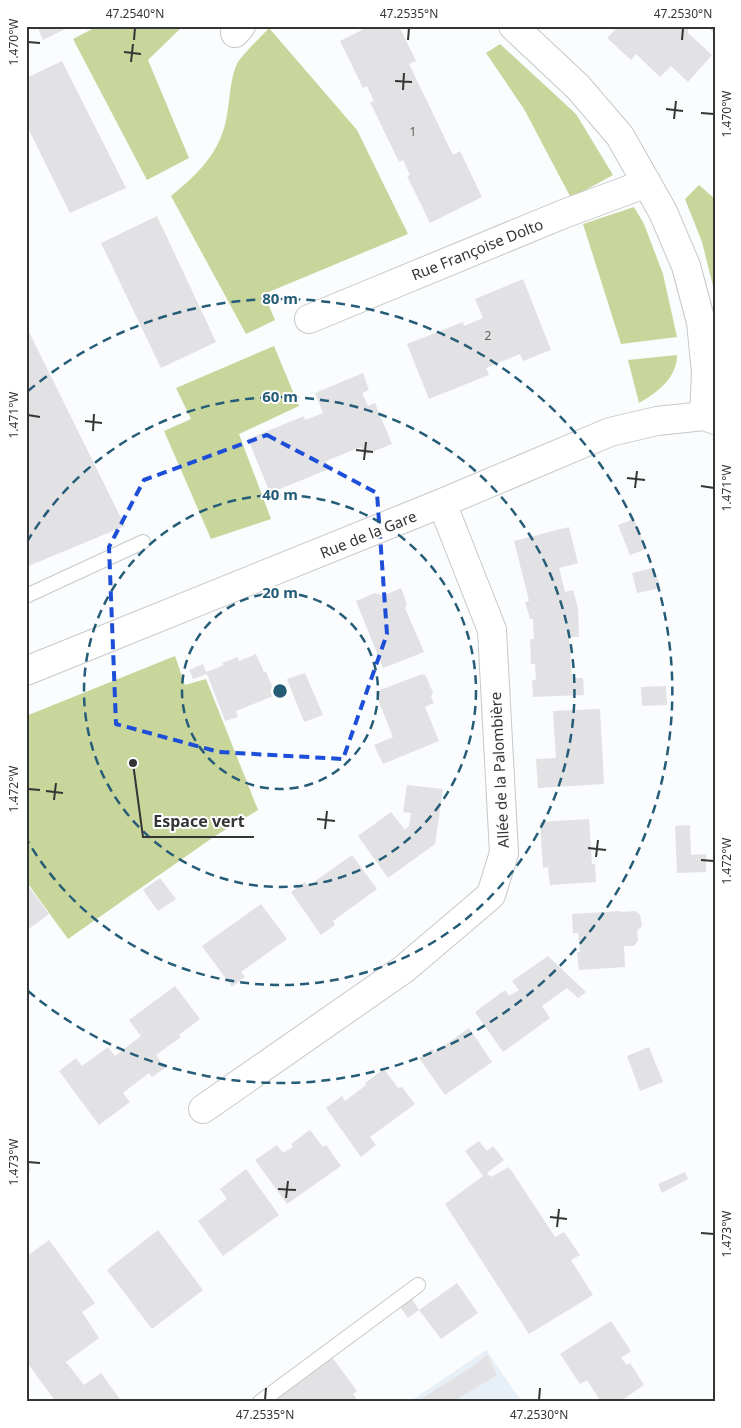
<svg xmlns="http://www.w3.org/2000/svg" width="741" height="1428" font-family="'Noto Sans',sans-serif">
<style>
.built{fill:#e8f0f7}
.green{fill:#c8d59b}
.building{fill:#e2e1e3}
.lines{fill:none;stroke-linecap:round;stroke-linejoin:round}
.service-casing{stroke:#c6c8c9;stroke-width:16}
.minor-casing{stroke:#c6c8c9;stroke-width:30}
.service{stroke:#fff;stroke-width:14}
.minor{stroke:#fff;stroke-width:28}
.marked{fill:none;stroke:#1d4ed8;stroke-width:4;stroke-dasharray:10 6;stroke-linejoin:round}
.ticks{fill:none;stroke:#343535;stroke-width:2}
.ring{fill:none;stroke:#255c77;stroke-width:2.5;stroke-dasharray:9 6}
.labels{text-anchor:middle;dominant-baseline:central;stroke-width:4;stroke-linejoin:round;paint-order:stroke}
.number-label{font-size:12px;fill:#606060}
.street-label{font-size:15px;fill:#343535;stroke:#fff}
.centre{fill:#255c77;stroke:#fff;stroke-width:2.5}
.ring-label{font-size:15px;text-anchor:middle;font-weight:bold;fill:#255c77;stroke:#fff;stroke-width:4;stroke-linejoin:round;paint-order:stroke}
.leader{fill:none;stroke:#343535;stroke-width:2}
.callout-dot{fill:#343535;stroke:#fff;stroke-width:2}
.callout-label{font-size:16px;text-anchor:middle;font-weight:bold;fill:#343535;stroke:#fff;stroke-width:4;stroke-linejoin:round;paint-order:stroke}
.neatline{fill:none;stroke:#343535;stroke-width:2}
.ticks-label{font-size:12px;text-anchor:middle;fill:#343535}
</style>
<rect width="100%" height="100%" fill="#fafcfd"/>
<path class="built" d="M486 1350 522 1402H409Z"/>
<path class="green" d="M98 26H183L148 60 189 158 147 180 73 39Z
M269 28 357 130 408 234 264 294 275 320 246 334 171 196C199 173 221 152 227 115 230 99 230 81 236 66 239 57 262 36 269 28Z
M500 44 576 114 613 175 571 198 524 109 486 53Z
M699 185 715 199V294L702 242 685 199Z
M634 207 644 224 663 274 677 337 621 344 583 224Z
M274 346 299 406 239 434 271 519 211 539 164 431 191 419 176 388Z
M677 355C677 378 657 393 639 403L628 360Z
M175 656 185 685 206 679 258 810 215 836 68 939 26 881V716Z"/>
<path class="building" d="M37 26H71L43 40Z
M370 26H399L416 61 409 64 453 155 460 151 482 197 430 223 407 176 410 175 403 160 399 162 370 102 374 101 367 86 363 88 340 41Z
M613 26H686L688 29V33L712 55 688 82 671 66 660 77 636 54 631 60 607 38 616 29Z
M708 26H715V36Z
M62 61 126 188 70 213 26 124V78Z
M157 216 216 342 161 368 101 243Z
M523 279 551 350 523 361 520 354 486 368 489 375 429 399 407 344 463 322 464 326 483 318 475 299Z
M26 326 125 526 26 567Z
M363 373 369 390 362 393 368 406 375 403 392 444 364 455 361 447 326 461 329 469 270 493 248 439 304 416 305 420 323 413 315 393Z
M634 519 646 549 630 555 618 525Z
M569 527 578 563 559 568 565 592 573 590 578 608 579 637H569L572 678H583L584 695 533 697 532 680H536L535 664H531L530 639H534L533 619H530L525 602 529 601 514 541Z
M653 568 661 588 637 593 632 573Z
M401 588 407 604 405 608 424 652 383 668 356 601 375 593 383 596Z
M256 654 264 672H266L276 695 236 711 238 717 225 721 207 674 193 679 189 670 203 664 206 672 224 665 222 663 238 657 239 661Z
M305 673 323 715 304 722 287 679Z
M422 674 426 676 433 693 431 697 434 703 425 707 439 741 383 764 374 745 393 737 375 692Z
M666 686 667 705 642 706 641 687Z
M600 709 604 784 538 788 536 759 556 758 553 711Z
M407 785 443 789 435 844 388 878 358 836 391 812 405 830 409 826 411 813 403 812Z
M589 819 592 864H595L596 882 550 885 548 867 543 868 540 822Z
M690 825 691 855 706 854V872L677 873 675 826Z
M352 855 377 889 333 921 335 925 321 935 291 892 305 882 308 886Z
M160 878 176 899 158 911 143 890Z
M26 883 49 914 26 931Z
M261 904 287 939 241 972 245 977 232 987 202 946Z
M621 911V912L636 911 640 915 642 926 637 931 638 941 634 946H624L625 967 579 970 577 952H580L578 933H573L572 914Z
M548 956 586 992 578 998 567 988 542 1006 550 1018 503 1052 475 1012 505 990 509 996 519 990 512 981Z
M175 986 200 1019 179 1035 181 1037 156 1055 165 1068 152 1077 149 1073 123 1093 130 1102 99 1125 59 1071 76 1058 82 1066 108 1047 115 1056 141 1036 129 1020Z
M469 1028 492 1062 445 1095 419 1058 432 1049 435 1052Z
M649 1047 663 1082 640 1091 627 1056Z
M384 1069 398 1088 402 1087 415 1104 370 1137 376 1145 361 1157 326 1108 342 1096 345 1101 366 1085 365 1083Z
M310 1130 323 1147 326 1145 341 1166 287 1204 255 1160 277 1145 283 1153 293 1147 291 1144Z
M479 1141 487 1151 493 1146 504 1160 487 1173 491 1177 509 1167 555 1237 564 1232 580 1255 571 1260 593 1295 529 1334 445 1204 483 1176 465 1151Z
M26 1163 31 1170 26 1174Z
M246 1169 279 1215 223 1256 198 1221 227 1199 220 1189Z
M685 1172 688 1179 662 1193 658 1184Z
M158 1230 203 1290 152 1329 107 1270Z
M49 1240 95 1303 82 1312 99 1338 66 1362 84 1385 101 1373 122 1402H56L26 1361V1257Z
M457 1283 478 1313 441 1339 419 1310Z
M412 1299 419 1310 408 1318 400 1307Z
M611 1321 631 1351 621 1358 627 1365 630 1363 644 1385 619 1402H601L587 1380 580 1384 560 1354Z
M487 1354 497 1375 452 1402H416L475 1365Z
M332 1357 357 1391 353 1394 359 1402H271Z"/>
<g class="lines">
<defs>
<path id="service" d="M26 596 143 542
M260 1402 418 1285"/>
<path id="minor" d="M513 26 578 87 620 136 663 212 686 266 701 322 706 372 704 416
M235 33 241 26
M309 319 566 213 647 183
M26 671 442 503 610 432 657 421 704 416 715 420
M203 1109 404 969 491 895 504 853 492 630 442 503"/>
</defs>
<use href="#service" class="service-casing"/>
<use href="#minor" class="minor-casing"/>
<use href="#service" class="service"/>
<use href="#minor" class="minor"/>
</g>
<path class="marked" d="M267 435 377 493 387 634 343 759 219 752 116 724 109 547 144 480Z"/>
<path class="ticks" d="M134 40 135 28M408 40 409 28M682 40 683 28M28 42 40 43M124 52 141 54M131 62 133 44M395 81 412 82M403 90 404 73M666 109 683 111M701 113 714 114M674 119 676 101M28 415 40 417M85 421 102 423M93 431 94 414M356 450 373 452M364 460 366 442M627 478 645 480M701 486 714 488M635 488 637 471M28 789 40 790M46 791 63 793M54 800 56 783M317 819 335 821M325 829 327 811M588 848 606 850M596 857 598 840M701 860 714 861M28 1162 40 1163M278 1189 296 1190M286 1198 288 1181M550 1217 567 1219M557 1227 559 1209M701 1233 714 1234M265 1400 266 1388M539 1400 540 1388"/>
<g class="ring">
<circle cx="280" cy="691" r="98"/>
<circle cx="280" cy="691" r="196"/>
<path d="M27 542A294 294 0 1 1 27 840"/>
<path d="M28 391A392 392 0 1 1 28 991"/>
</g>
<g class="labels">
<g class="number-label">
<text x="413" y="131">1</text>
<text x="488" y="335">2</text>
</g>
<g class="street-label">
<text transform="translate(477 249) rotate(-22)">Rue Françoise Dolto</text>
<text transform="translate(368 534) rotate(-22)">Rue de la Gare</text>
<text transform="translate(499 770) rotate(-93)">Allée de la Palombière</text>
</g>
</g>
<circle cx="280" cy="691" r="8" class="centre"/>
<g class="ring-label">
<text x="280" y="304">80 m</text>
<text x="280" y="402">60 m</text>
<text x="280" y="500">40 m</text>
<text x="280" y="598">20 m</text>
</g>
<path class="leader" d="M133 763L143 837H254"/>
<circle class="callout-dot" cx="133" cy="763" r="5"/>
<g class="callout-label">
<text x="199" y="827">Espace vert</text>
</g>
<rect width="741" height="1428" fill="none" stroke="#ffffff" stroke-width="55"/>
<rect x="28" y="28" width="686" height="1372" class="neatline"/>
<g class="ticks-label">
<text x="135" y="18">47.2540°N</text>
<text x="409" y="18">47.2535°N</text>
<text x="683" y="18">47.2530°N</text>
<text transform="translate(14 42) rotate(-90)" y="4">1.470°W</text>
<text transform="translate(727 114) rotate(-90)" y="4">1.470°W</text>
<text transform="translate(14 415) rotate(-90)" y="4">1.471°W</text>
<text transform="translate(727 488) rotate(-90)" y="4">1.471°W</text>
<text transform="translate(14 789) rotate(-90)" y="4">1.472°W</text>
<text transform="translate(727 861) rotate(-90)" y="4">1.472°W</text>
<text transform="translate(14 1162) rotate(-90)" y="4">1.473°W</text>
<text transform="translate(727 1234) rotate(-90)" y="4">1.473°W</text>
<text x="265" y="1419">47.2535°N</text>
<text x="539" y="1419">47.2530°N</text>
</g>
</svg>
